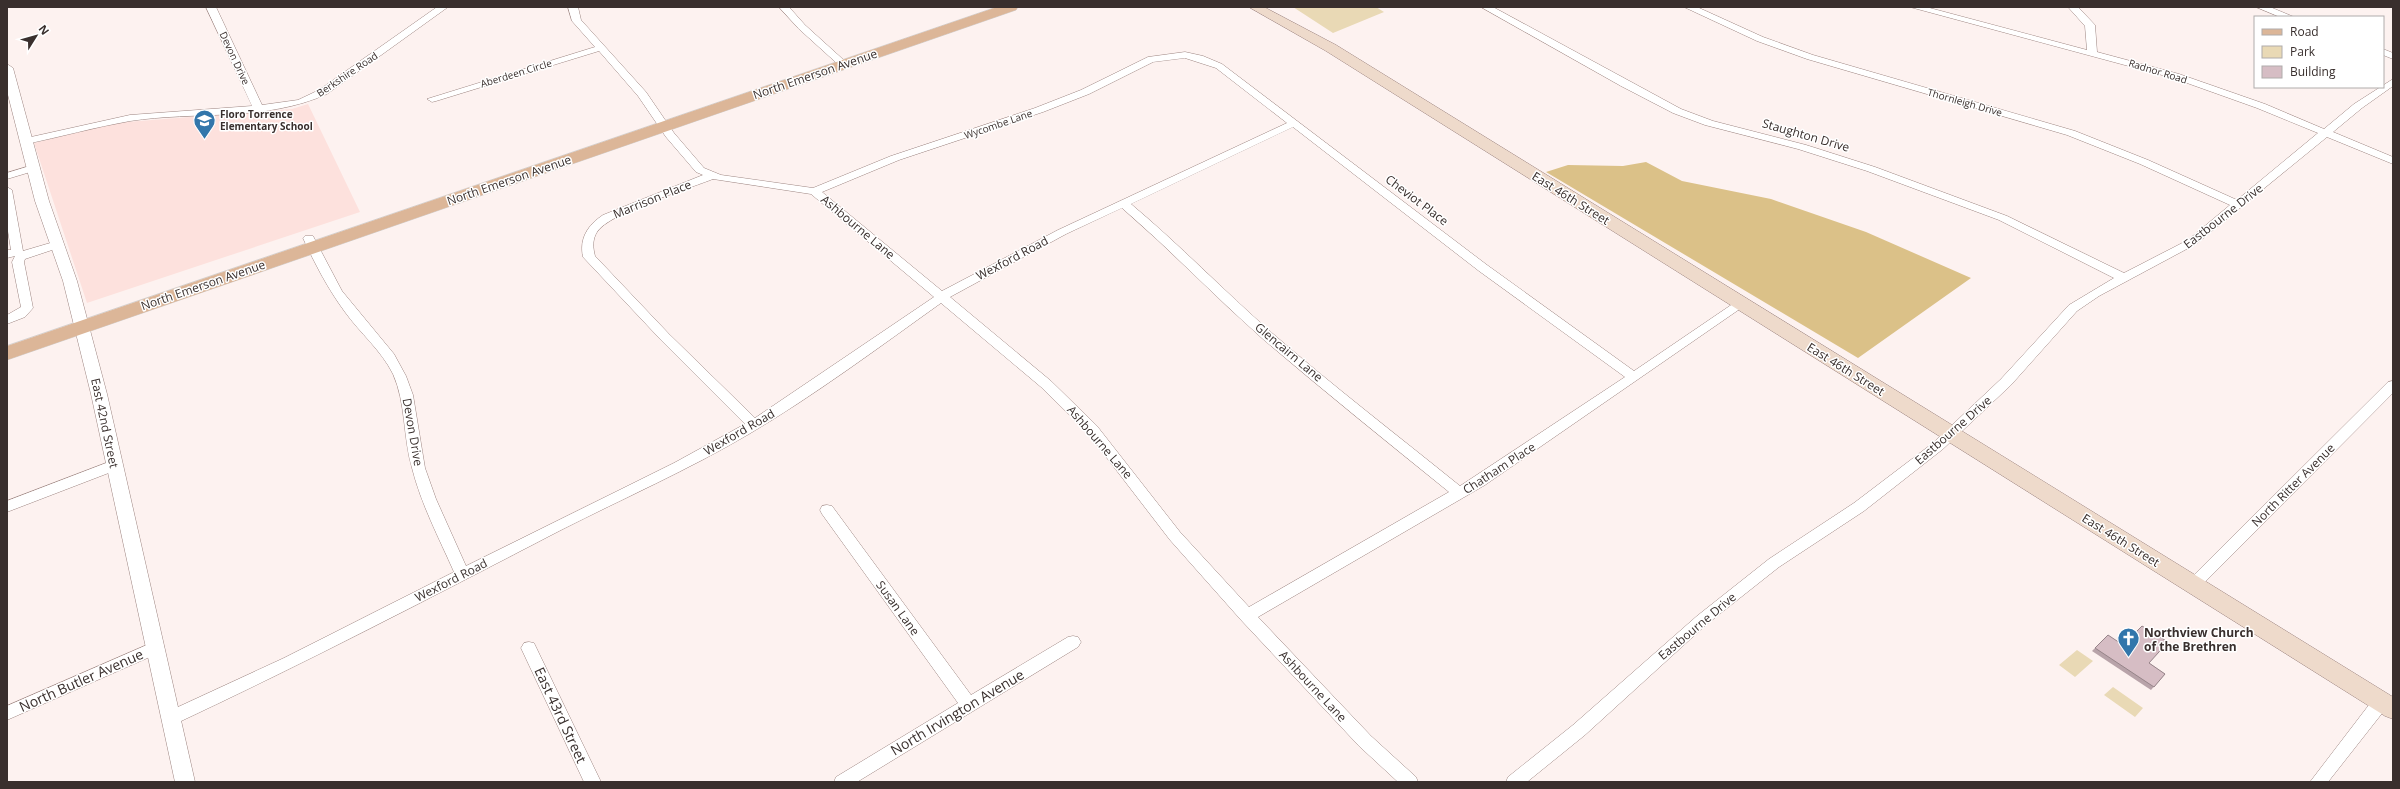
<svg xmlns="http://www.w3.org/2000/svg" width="2400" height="789" font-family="'Open Sans',sans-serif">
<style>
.built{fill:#fde1dd}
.green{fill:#e9d9b5}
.forest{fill:#dbc188}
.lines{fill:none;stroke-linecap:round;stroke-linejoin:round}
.minor-casing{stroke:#9d8581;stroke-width:1}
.tertiary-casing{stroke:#9d8581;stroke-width:1}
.secondary-casing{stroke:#9d8581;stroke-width:1}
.primary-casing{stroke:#d3d1d1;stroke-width:1}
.minor{fill:#fff;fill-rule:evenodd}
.tertiary{fill:#fff;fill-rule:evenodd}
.secondary{fill:#eedacb;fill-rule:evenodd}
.primary{fill:#dcb698;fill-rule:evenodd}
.wall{fill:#b8a3a9}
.building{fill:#d6bdc4;stroke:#968489}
.labels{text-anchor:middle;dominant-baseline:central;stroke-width:3;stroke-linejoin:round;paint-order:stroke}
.far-street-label{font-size:10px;fill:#392f2d;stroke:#fff}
.far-poi-label{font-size:10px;font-weight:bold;fill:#392f2d;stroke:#fff;text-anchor:start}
.street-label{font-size:12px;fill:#392f2d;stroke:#fff}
.poi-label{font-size:12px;font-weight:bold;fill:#392f2d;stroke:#fff;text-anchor:start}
.near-street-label{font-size:14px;fill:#392f2d;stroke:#fff}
</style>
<rect width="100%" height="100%" fill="#fdf2f0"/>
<path class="built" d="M308 104 360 212 87 303 34 143 114 123 292 109Z"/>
<path class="green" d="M1293 7H1376L1384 12 1333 33Z
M2077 650 2093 661 2075 677 2059 665Z
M2113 687 2143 708 2135 717 2104 695Z"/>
<path class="forest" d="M1646 162 1682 181 1771 199 1866 232 1971 278 1858 358 1546 172 1568 165 1623 166Z"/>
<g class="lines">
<defs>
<path id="minor" d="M206 7H216L262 105 298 100 319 90 437 7H448L327 94C265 122 195 111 130 121 95 127 60 137 26 144L22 143V139L130 115 252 106Z
M568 7H578L581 20 646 92 674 133 704 168 721 175 813 188 891 156 1035 108 1081 90 1148 57 1185 52 1203 56 1222 64 1487 265 1634 371 1737 301 1741 300 1747 304 1485 485 1258 617 1371 736 1416 777 1418 782H1398L1359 746 1241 620 1170 540 1087 432 1041 387 941 303C878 348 815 395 749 434 688 470 624 498 561 530 434 596 307 662 177 723L171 725 165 723 163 718 165 713 284 658 454 572C439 538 421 504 412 468 403 438 406 403 393 374 381 350 360 333 345 312 328 289 315 264 303 238L305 236H313L342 291 394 354 406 376 413 395 425 468 436 499 466 566 674 463 745 424 661 340 583 257C579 238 588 225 603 215L703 175 696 172 666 137 638 96 599 51 436 101 432 102 427 99 595 47 572 21ZM1185 58 1216 68 1287 123 1058 230 942 291 822 192 899 160 1043 112 1089 94 1153 62ZM1293 127 1479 271 1625 377 1460 486C1397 435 1333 386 1272 333 1224 291 1180 245 1131 204ZM713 179 811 194 934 297 755 418 669 334 595 256C593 248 592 240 597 232 609 213 688 189 713 179ZM1122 208C1171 250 1215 297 1264 340 1325 392 1387 442 1449 492L1249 607 1180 532 1097 426 1051 381 950 297 1066 234Z
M779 7H789L805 25 847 63V67H841L799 29Z
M1481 7H1493L1681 109 1713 121 1806 145 1875 167 2007 216 2124 273 2188 240 2230 205 2140 164 2067 135 1807 59 1757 41 1684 7H1697L1763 37 1813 55 2075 131 2148 160 2237 200 2318 133 2257 108 2173 78 1910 7H1926L2087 50 2085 26 2068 7H2078L2095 25 2097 52 2179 74 2265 104 2324 129 2354 104 2393 79V86L2362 108 2333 132 2393 157V164L2327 137 2196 244 2099 296 2077 311 2011 385 1943 449 1864 511 1779 567 1707 624 1585 735 1527 782H1506L1508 777 1573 725 1697 616 1769 559 1854 503 1933 443 2001 379 2069 305 2114 278 1999 220 1867 171 1798 149 1705 125 1673 113 1621 86Z
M2256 7H2270L2294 17H2280Z
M2383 49 2393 53V59L2383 55Z
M33 165 37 166V170L7 179V173Z
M7 187 12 190 23 251 57 241 63 245 61 247 25 259 24 262 33 308 25 317 7 324V315L21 307 12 262 15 256 7 258V250H11L7 225Z
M2393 381V393L2198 589 2193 591 2188 589 2186 585 2188 581 2388 382Z
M114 460 119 461 121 465 119 469 7 512V501Z
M827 505 832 506 971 695 1068 637 1073 636 1078 637 1081 642 1078 647 857 782H834L836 777 958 703 822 514 820 510 822 506Z
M156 641 161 642 164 647 161 652 7 720V706Z
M529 642 534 643 601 782H584L521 648 524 643Z
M2381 695 2387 697 2389 702 2387 707 2328 782H2310L2375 697Z"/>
<path id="tertiary" d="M7 64 13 68 49 201 77 281 107 394 195 782H175L91 394 63 281 35 201 7 91Z"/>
<path id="secondary" d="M1249 7H1264L1336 45 2393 697V719L2385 716 1326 51Z"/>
<path id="primary" d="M997 7H1018L1016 10 7 360V346Z"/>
</defs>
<use href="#minor" class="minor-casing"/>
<use href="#tertiary" class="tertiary-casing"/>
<use href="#secondary" class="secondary-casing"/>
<use href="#primary" class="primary-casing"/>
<use href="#minor" class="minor"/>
<use href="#tertiary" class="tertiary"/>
<use href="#secondary" class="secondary"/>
<use href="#primary" class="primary"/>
</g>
<path class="wall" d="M2123 645 2165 674 2151 690 2092 651 2095 648Z"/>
<path class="building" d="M2142 626 2168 642 2149 663 2165 674 2154 687 2095 648 2108 635 2123 645Z"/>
<defs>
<symbol id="school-pin" viewBox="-11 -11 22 30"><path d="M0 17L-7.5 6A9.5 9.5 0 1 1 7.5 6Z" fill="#3276ab" stroke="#fff"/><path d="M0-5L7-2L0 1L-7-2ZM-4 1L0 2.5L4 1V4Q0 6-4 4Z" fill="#fff"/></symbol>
<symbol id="church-pin" viewBox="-11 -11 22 30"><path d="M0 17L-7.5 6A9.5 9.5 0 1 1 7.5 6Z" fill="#3276ab" stroke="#fff"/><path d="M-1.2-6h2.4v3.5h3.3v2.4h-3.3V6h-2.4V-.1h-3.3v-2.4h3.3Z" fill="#fff"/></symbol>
</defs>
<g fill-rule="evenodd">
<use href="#school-pin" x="192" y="108" width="25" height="34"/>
<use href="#church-pin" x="2116" y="626" width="25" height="34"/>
</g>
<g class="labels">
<g class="far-street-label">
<text transform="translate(235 58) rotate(65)">Devon Drive</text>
<text transform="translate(2158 71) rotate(17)">Radnor Road</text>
<text transform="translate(516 73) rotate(-17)">Aberdeen Circle</text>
<text transform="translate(347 74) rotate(-34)">Berkshire Road</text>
<text transform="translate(1965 102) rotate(16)">Thornleigh Drive</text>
<text transform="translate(998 124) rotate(-19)">Wycombe Lane</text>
</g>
<g class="far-poi-label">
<text x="220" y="114">Floro Torrence<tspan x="220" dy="12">Elementary School</tspan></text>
</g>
<g class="street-label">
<text transform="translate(815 74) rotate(-19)">North Emerson Avenue</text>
<text transform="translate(1806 135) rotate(16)">Staughton Drive</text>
<text transform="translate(509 180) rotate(-19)">North Emerson Avenue</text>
<text transform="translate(1571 198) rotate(32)">East 46th Street</text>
<text transform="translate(652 199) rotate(-22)">Marrison Place</text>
<text transform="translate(1417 200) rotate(37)">Cheviot Place</text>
<text transform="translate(2223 216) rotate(-38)">Eastbourne Drive</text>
<text transform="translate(858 227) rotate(40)">Ashbourne Lane</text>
<text transform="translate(1012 258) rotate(-28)">Wexford Road</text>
<text transform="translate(203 285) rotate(-19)">North Emerson Avenue</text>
<text transform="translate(1289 352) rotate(40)">Glencairn Lane</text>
<text transform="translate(1846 369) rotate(32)">East 46th Street</text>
<text transform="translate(105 423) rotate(78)">East 42nd Street</text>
<text transform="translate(1953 430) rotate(-41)">Eastbourne Drive</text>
<text transform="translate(413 432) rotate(80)">Devon Drive</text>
<text transform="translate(739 432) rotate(-30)">Wexford Road</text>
<text transform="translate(1100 442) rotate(49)">Ashbourne Lane</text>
<text transform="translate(1499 468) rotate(-33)">Chatham Place</text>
<text transform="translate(2293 485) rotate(-45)">North Ritter Avenue</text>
<text transform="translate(2121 540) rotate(32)">East 46th Street</text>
<text transform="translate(451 580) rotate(-27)">Wexford Road</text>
<text transform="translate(898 608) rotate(54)">Susan Lane</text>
<text transform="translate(1697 626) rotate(-40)">Eastbourne Drive</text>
<text transform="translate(1313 686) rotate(47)">Ashbourne Lane</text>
</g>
<g class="poi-label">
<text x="2144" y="632">Northview Church<tspan x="2144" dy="14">of the Brethren</tspan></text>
</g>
<g class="near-street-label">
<text transform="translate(81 680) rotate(-24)">North Butler Avenue</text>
<text transform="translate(957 712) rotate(-31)">North Irvington Avenue</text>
<text transform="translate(561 715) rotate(65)">East 43rd Street</text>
</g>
</g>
<rect width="2400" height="789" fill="none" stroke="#392f2d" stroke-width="16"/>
<rect x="2254" y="16" width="130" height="72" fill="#ffffff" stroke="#b0acab"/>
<rect x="2262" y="29" width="20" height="6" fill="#dcb698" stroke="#b0acab"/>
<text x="2290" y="36" font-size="12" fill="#392f2d">Road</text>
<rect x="2262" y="46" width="20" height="12" fill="#e9d9b5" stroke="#b0acab"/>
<text x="2290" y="56" font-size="12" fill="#392f2d">Park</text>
<rect x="2262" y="66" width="20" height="12" fill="#d6bdc4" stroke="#b0acab"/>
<text x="2290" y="76" font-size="12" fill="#392f2d">Building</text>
<g transform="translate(36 36) rotate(53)" stroke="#ffffff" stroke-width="3" paint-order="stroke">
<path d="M0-3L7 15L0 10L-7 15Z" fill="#392f2d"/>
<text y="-6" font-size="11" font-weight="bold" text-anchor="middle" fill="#392f2d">N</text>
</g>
</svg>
